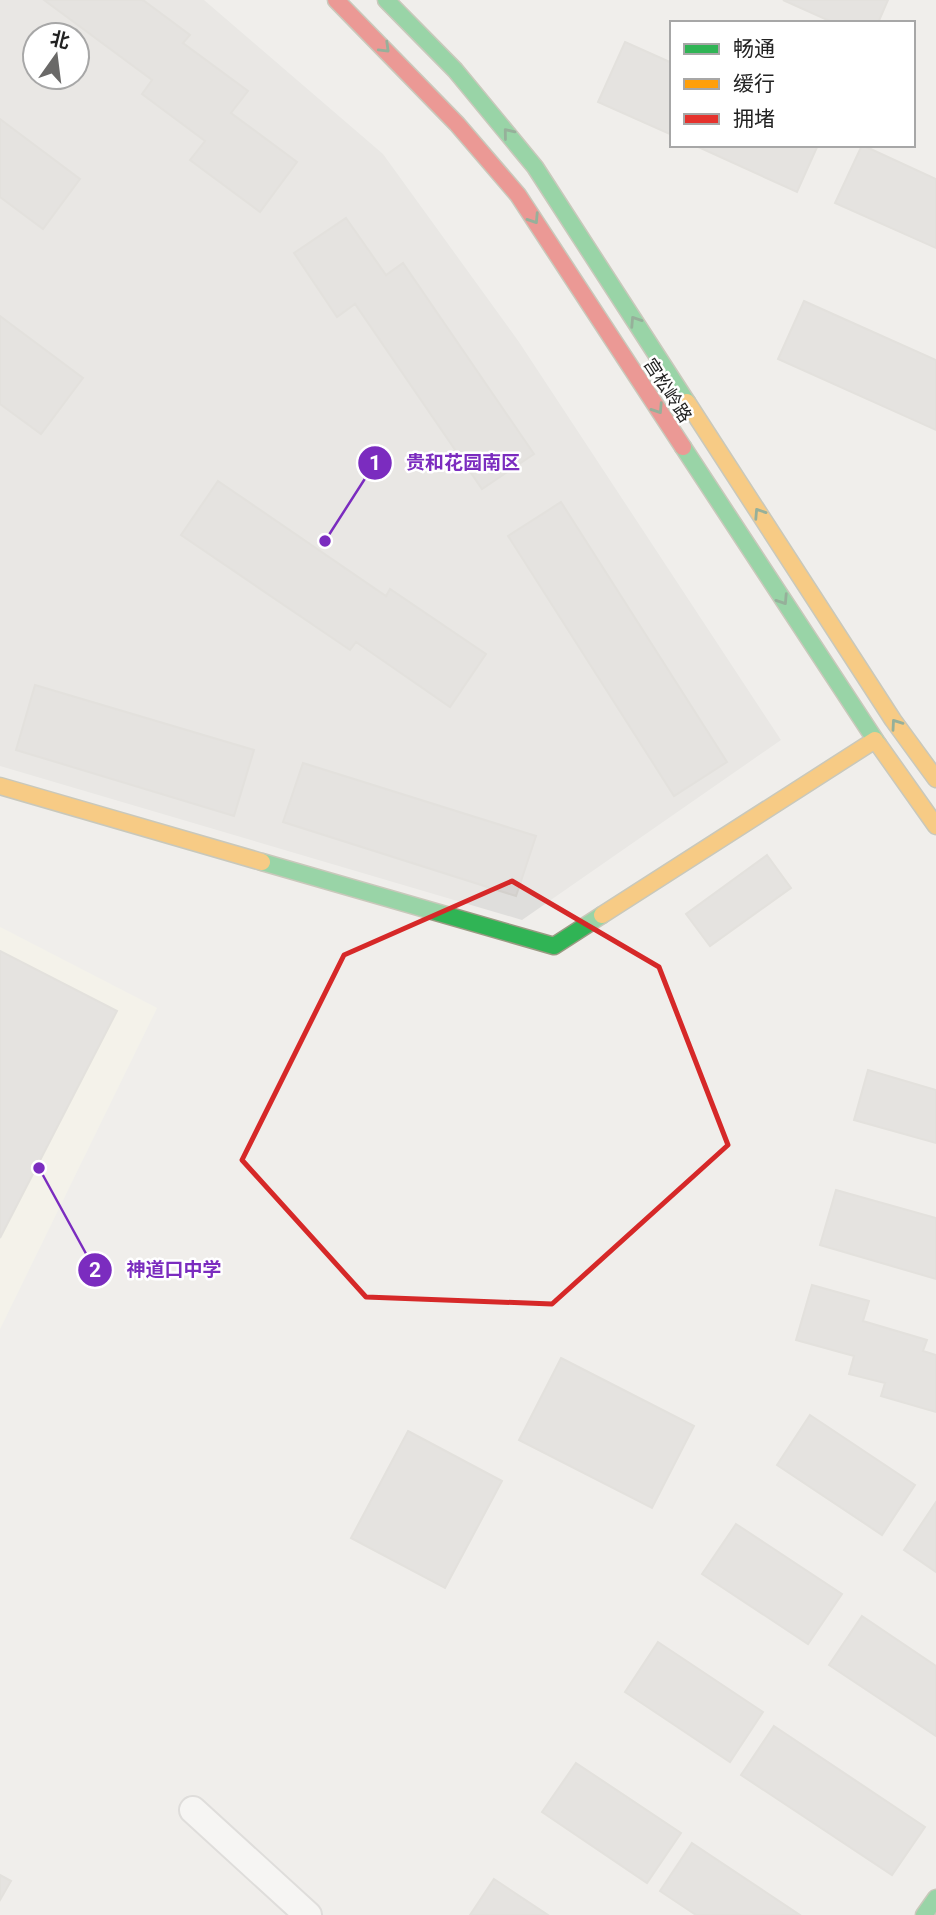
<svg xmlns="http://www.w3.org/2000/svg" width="936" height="1915" font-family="Roboto,'Noto Sans SC',sans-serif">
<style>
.residential{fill:#dfdedc;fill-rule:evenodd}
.education{fill:#f8f7e8}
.building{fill:#d7d4d2;stroke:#d3d0cc;stroke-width:2}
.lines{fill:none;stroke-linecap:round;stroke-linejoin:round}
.street-casing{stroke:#c9c8c7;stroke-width:30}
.fast-casing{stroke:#999a82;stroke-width:19}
.slow-casing{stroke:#999a82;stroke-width:19}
.jam-casing{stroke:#999a82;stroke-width:19}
.street{stroke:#fdfcfc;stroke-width:26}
.fast{stroke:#30b455;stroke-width:16}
.slow{stroke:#ff9f0a;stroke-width:16}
.jam{stroke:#e5322d;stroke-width:16}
.oneway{stroke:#286439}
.marked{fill:none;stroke:#d62828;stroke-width:5;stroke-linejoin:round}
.labels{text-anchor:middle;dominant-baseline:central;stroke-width:5;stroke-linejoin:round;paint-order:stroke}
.street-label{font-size:18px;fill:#222;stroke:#fff}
.leader{fill:none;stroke:#7b2cbf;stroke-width:2.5}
.callout-dot{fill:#7b2cbf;stroke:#fff;stroke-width:2.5}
.mark-label{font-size:21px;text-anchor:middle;font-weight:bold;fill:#fff}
.callout-label{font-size:19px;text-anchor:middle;font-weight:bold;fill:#7b2cbf;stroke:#fff;stroke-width:5;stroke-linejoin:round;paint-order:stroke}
</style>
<rect width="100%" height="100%" fill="#f0eeeb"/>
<path class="residential" d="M0 0H204L383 154 519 342 781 740 522 920 0 766ZM35 35H77V77H35Z"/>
<path class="education" d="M0 927 157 1008 0 1329Z"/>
<path class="building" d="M44 0H143L190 35 183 43 248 91 231 113 297 162 260 212 190 160 205 141 142 94 152 80Z
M783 0H888L878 23H834Z
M625 42 672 63V135L598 102Z
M0 119 80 179 43 229 0 197Z
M694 145H818L797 192Z
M862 145 936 179V248L835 203Z
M346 218 386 275 403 263 534 454 482 489 355 304 337 317 294 253Z
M804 301 936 360V430L778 359Z
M0 316 83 378 41 434 0 404Z
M218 481 386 596 390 589 486 654 450 707 356 642 350 650 181 535Z
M561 502 727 762 674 796 508 536Z
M35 685 254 750 234 816 16 750Z
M303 763 536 836 516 896 283 822Z
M767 855 791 888 710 946 686 914Z
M0 951 117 1011 0 1238Z
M868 1070 936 1090V1143L854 1120Z
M836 1190 936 1218V1279L820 1245Z
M812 1285 869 1301 863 1321 927 1340 923 1351 936 1355V1412L881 1396 885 1383 849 1374 854 1356 796 1340Z
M561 1358 694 1426 652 1508 519 1440Z
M810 1415 915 1485 882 1535 777 1465Z
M408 1431 502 1481 445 1588 351 1538Z
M936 1502V1572L904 1550Z
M736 1524 842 1594 808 1644 702 1574Z
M862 1616 936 1666V1736L829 1665Z
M658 1642 763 1712 730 1762 625 1692Z
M774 1726 925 1827 892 1875 741 1775Z
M576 1763 681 1833 647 1883 542 1812Z
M692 1843 800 1915H696L660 1891Z
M0 1875 11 1881 0 1900Z
M494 1879 548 1915H470Z"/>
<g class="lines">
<defs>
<path id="street" d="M193 1810 308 1915"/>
<path id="fast" d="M386 0 455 70 535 167 687 402
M683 447 878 744
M262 862 554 946 602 915
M924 1915 936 1898"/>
<path id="slow" d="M687 402 893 720 936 779
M878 744 936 826
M0 786 262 862
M602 915 875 740"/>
<path id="jam" d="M336 0 457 124 518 195 683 447"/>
</defs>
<use href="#street" class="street-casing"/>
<use href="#fast" class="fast-casing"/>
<use href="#slow" class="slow-casing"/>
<use href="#jam" class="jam-casing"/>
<use href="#street" class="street"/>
<use href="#fast" class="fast"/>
<use href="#slow" class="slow"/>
<use href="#jam" class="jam"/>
</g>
<defs><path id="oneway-chevron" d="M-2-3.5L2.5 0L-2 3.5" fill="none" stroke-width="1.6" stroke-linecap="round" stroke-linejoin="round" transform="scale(1.75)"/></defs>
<g class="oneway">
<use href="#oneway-chevron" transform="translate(385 48) rotate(44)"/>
<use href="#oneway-chevron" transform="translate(508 133) rotate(-129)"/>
<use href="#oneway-chevron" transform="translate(534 219) rotate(57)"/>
<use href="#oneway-chevron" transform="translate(635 321) rotate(-123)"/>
<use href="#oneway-chevron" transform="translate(658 409) rotate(57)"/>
<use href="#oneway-chevron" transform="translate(759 513) rotate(-123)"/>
<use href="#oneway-chevron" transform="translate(783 600) rotate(57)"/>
<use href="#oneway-chevron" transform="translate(896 724) rotate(-125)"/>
</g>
<path d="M0 0H936V1915H0ZM512 881 659 967 728 1145 552 1304 366 1297 242 1160 344 955Z" fill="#f0eeeb" fill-opacity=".55" fill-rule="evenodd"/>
<path class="marked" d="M512 881 659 967 728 1145 552 1304 366 1297 242 1160 344 955Z"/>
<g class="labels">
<g class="street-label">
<text transform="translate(668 390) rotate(57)">宫松岭路</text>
</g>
</g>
<path class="leader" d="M325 541L375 463M39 1168L95 1270"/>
<g class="callout-dot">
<circle cx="325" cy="541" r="7"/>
<circle cx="39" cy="1168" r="7"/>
<circle cx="375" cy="463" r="18"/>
<circle cx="95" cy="1270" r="18"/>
</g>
<g class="mark-label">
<text x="375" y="470">1</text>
<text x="95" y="1277">2</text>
</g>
<g class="callout-label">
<text x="463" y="469">贵和花园南区</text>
<text x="174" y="1276">神道口中学</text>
</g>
<rect x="670" y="21" width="245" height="126" fill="#ffffff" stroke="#a7a7a7" stroke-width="2"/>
<rect x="684" y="44" width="35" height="10" fill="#30b455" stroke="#a7a7a7" stroke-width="2"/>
<text x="733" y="56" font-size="21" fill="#222222">畅通</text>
<rect x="684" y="79" width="35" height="10" fill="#ff9f0a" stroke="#a7a7a7" stroke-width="2"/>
<text x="733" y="91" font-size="21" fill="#222222">缓行</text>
<rect x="684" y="114" width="35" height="10" fill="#e5322d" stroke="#a7a7a7" stroke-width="2"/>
<text x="733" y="126" font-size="21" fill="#222222">拥堵</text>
<g transform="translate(56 56) rotate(14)"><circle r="33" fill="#ffffff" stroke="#a7a7a7" stroke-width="2"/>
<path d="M0-5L12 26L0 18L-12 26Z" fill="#6a6968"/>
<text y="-10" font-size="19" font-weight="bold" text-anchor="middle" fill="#222222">北</text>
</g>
</svg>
